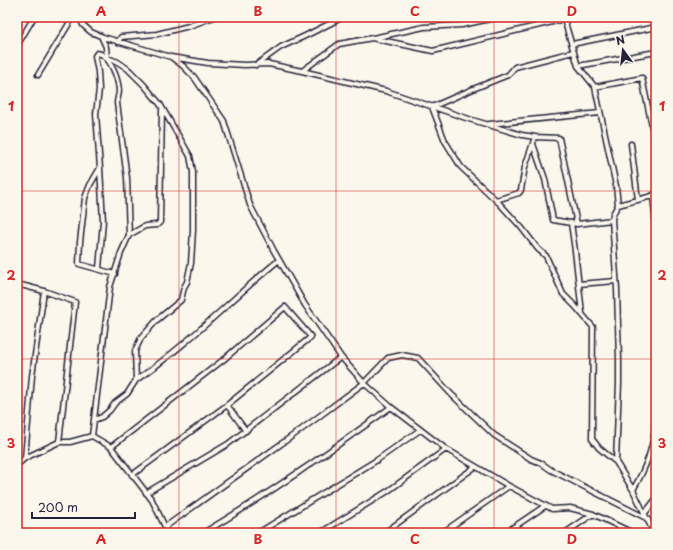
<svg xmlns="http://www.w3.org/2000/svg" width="673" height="550" font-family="'Playpen Sans',sans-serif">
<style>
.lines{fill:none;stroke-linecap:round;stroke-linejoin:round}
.minor-casing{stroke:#22223b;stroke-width:7}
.minor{stroke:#fbf7ec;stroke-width:4}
.grid{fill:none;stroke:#d62828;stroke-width:1;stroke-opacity:0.55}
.neatline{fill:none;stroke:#d62828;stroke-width:1.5}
.grid-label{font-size:13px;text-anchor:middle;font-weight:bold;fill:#d62828}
</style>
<rect width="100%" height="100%" fill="#fbf7ec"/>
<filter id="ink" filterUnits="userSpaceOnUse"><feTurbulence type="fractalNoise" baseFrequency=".025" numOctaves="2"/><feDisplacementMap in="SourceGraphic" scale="8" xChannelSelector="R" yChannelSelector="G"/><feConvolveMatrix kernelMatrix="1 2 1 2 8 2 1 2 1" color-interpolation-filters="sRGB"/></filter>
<g filter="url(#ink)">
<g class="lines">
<defs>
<path id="minor" d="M80 17 83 25 91 32 103 37 171 57 183 66 194 77 224 121 250 205 274 251 305 305 325 334 341 357 364 383 391 407 446 449 509 486 552 509 570 508 593 514 633 533
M564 19 578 66
M373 38 424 27 462 25 499 17
M118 42 121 37 157 34 189 26 214 17
M18 44 34 17
M572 44 656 27
M573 52 515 67 508 75 473 89 432 107 445 141 461 167 499 203 521 227 538 249 546 256 563 294 575 306 593 327 592 439 599 448 616 462
M171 57 208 63 245 65 269 64 302 71 339 44 372 38 433 51 573 17
M256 65 281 47 305 36 343 17
M302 71 386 91 469 119 522 135 535 137 559 138 577 224
M38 75 73 17
M595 87 642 78 656 146
M489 124 600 113
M533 144 545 179 553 220 577 224 612 220
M631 144 638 200
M653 195 656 226
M496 200 519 193 521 190 525 167 535 137
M618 205 656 195
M571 223 575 251 582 313
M129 235 145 226 157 225 160 222 162 109
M99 269 103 221 100 168 90 185 85 198 80 242 79 264 115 274
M17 284 44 291 75 302 59 442
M579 284 616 281
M136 380C188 345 231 299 279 260
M227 405 246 431
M94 420 102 417 110 410 115 403 127 394 136 380 135 351 141 338 157 320 181 300 184 287 187 282 191 263 193 230V172L190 156 160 104 144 85 128 69 118 62 107 58 106 47 101 36
M92 436 110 287 121 253 129 235 127 178 117 103C117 99 119 95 119 90 118 79 110 54 97 53L95 56 98 72 99 89 96 114 100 168
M111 447 223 360 285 307 311 337 227 405 132 475
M25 458 32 376 44 291
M17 465 25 458 59 442H70L92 436 111 447 152 500 168 533
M633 490C647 466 654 446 656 418
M146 493 228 444 341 357
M645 513 656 499
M165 527 302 429 364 383 388 358 402 355 418 358 451 394 494 435 531 459 541 463 551 470 648 519
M203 533C268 495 330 451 391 407
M258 533 377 460 420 430
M320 533 388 491 446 449
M384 533 475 467
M442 533 509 486
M505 533 545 506
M565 533 593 514
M654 533 633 490 616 462 619 383V360L617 289 612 220 613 214 618 205 616 186 595 87 578 66 656 52"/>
</defs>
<use href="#minor" class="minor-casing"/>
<use href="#minor" class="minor"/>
</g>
</g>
<path class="grid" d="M179 17V533M336 17V533M494 17V533M17 191H656M17 359H656"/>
<rect width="673" height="550" fill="none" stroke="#fbf7ec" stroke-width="44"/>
<g transform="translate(623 50) rotate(345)" stroke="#fbf7ec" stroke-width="3" paint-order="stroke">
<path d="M0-3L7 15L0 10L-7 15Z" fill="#22223b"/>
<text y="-6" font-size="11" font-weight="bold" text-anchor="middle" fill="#22223b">N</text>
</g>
<path d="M32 512v6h103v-6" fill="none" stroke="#22223b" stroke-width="2"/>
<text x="38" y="512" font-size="12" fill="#22223b" stroke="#fbf7ec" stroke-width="3" paint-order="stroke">200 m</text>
<rect x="22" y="22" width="629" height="506" class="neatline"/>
<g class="grid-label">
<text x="101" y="16">A</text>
<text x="258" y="16">B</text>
<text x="415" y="16">C</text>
<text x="572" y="16">D</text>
<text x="11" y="111">1</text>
<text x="662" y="111">1</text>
<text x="11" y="280">2</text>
<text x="662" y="280">2</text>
<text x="11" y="448">3</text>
<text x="662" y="448">3</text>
<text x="101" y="544">A</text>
<text x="258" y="544">B</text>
<text x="415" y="544">C</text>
<text x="572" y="544">D</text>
</g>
</svg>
